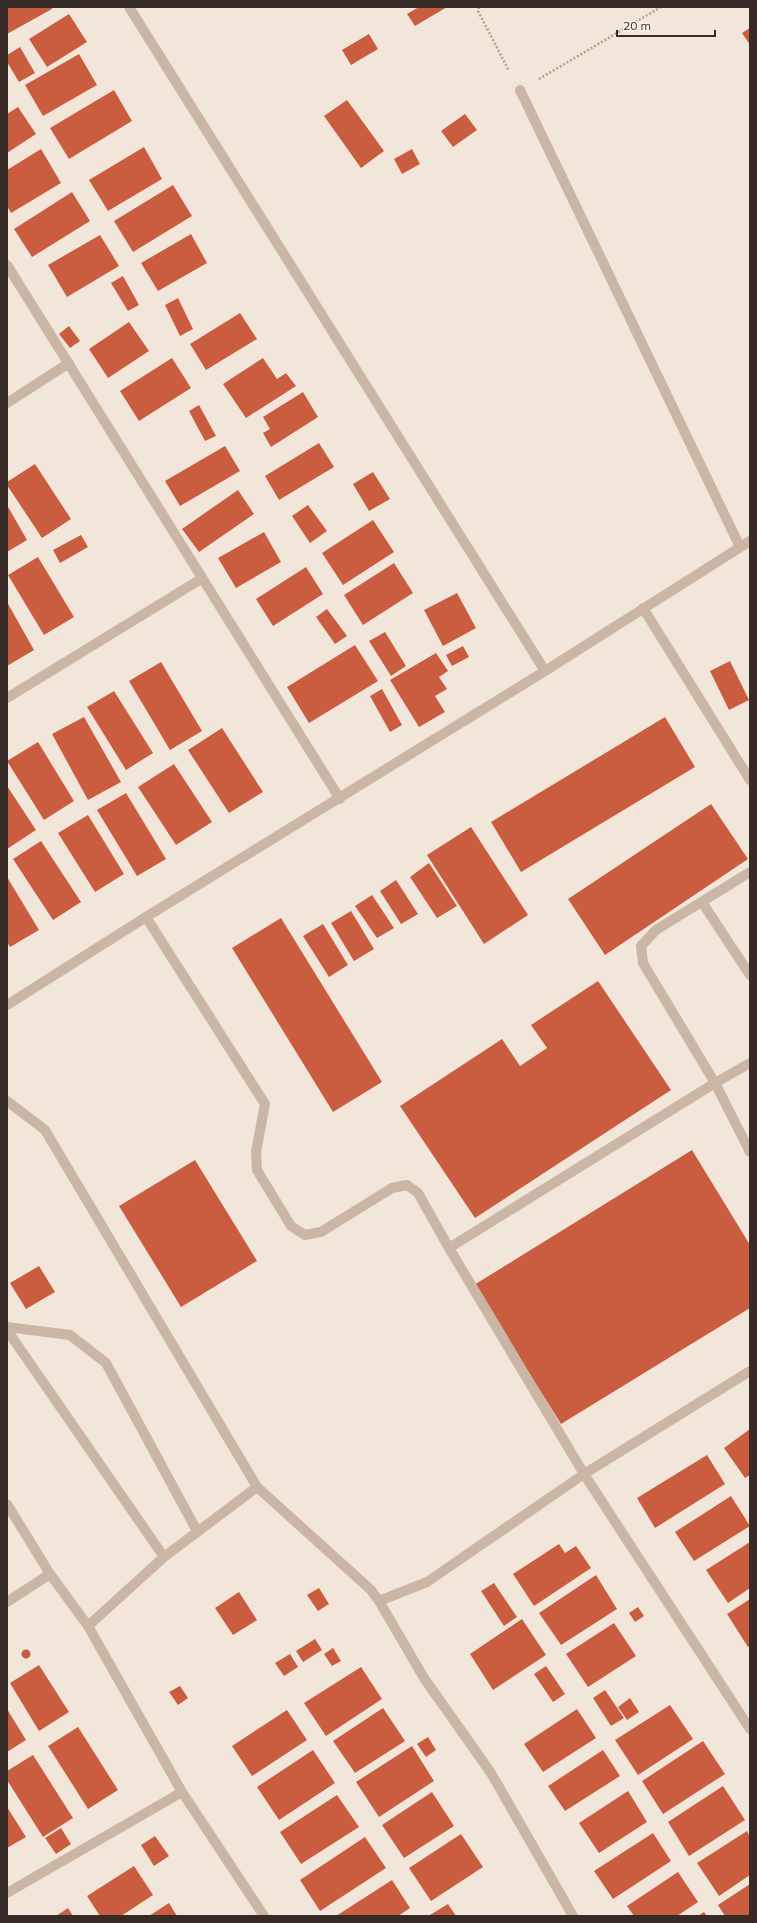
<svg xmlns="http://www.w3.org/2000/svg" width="757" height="1923" font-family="Mulish,sans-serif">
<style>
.building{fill:#ca5d40}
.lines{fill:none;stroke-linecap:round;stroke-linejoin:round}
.path{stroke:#b79f90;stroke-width:2.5;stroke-dasharray:2 2;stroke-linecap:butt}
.lane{stroke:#cbb5a5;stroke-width:10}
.street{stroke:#cbb5a5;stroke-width:10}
</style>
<rect width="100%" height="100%" fill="#f2e6da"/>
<path class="building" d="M7 7H51L52 9 7 34Z
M419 7H447L415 26 407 14Z
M69 14 87 42 47 67 29 39Z
M750 28V45L742 33Z
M369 34 378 49 351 65 342 50Z
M20 47 35 73 19 82 7 62V55Z
M79 54 97 85 43 116 25 85Z
M114 90 132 121 69 159 50 128Z
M347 100 384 151 361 168 324 116Z
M18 107 36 134 7 153V114Z
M465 114 477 130 453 147 441 131Z
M144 147 162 179 108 211 89 180Z
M41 149 61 183 11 213 7 206V170Z
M412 149 420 164 402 174 394 159Z
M173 185 192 216 133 252 114 221Z
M72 192 90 221 32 257 14 229Z
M191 234 207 263 158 291 141 263Z
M100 235 119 266 67 297 48 265Z
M123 276 139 305 128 311 111 283Z
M178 298 193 329 180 336 165 305Z
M240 313 257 339 206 370 190 344Z
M129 322 149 351 108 378 89 349Z
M69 326 80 341 70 348 59 334Z
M172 358 191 388 139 421 120 391Z
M263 358 277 379 286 373 296 386 246 418 223 384Z
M303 392 318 417 271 447 263 433 270 429 263 417Z
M199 405 216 436 205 441 189 411Z
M319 443 334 467 279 500 265 476Z
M225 446 240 471 180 506 165 481Z
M35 464 71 519 42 538 7 485V482Z
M373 472 390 499 369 511 353 484Z
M238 490 254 514 199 552 182 529Z
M7 505 27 540 7 552Z
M308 505 327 531 310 543 292 516Z
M373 520 394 552 343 585 322 553Z
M264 532 281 562 236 588 218 558Z
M81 535 88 547 60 563 53 550Z
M38 557 74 617 44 635 8 575Z
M394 563 413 593 363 625 344 595Z
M306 567 323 594 273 626 256 599Z
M457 593 476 628 443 646 424 610Z
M7 602 34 650 7 666Z
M327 609 347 636 335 644 316 617Z
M385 632 406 666 391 676 369 641Z
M355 645 378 681 309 723 287 687Z
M463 646 469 657 452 666 446 655Z
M436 653 448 671 439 677 447 689 435 696 445 712 419 727 390 680Z
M730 661 749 700 729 710 710 671Z
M161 662 202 731 170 750 129 681Z
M382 689 402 725 390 732 370 696Z
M114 691 153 753 126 770 87 707Z
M84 717 121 782 88 800 52 734Z
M665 717 695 767 521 872 491 822Z
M222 728 263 792 229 813 188 750Z
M38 742 74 801 44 820 7 761Z
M174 764 212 822 176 845 138 787Z
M7 786 36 830 7 849Z
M126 793 166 859 137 876 97 810Z
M711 804 748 859 605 955 568 899Z
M88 815 124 874 95 892 58 833Z
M471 827 528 915 484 944 427 855Z
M41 841 81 902 53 920 13 859Z
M429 863 457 906 437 918 410 877Z
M7 877 39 930 10 947 7 942Z
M396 880 418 914 401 924 380 891Z
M372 895 394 928 377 938 355 906Z
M351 911 374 949 354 961 331 923Z
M281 918 382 1082 333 1112 232 948Z
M323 924 348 965 329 977 303 936Z
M598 981 671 1090 475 1218 400 1106 502 1039 520 1066 547 1048 531 1025Z
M692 1150 750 1245V1308L561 1424 474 1285Z
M195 1160 257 1261 181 1307 119 1206Z
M39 1266 55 1292 26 1309 10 1283Z
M750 1429V1475L745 1478 724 1448Z
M707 1455 725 1484 655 1528 637 1498Z
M731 1496 750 1526 694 1561 675 1532Z
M750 1542V1588L728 1603 706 1570Z
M559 1544 565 1553 576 1546 591 1568 534 1606 513 1574Z
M596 1575 617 1609 561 1645 539 1613Z
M494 1583 517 1617 504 1626 481 1591Z
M319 1588 329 1604 318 1611 307 1595Z
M239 1592 257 1620 233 1635 215 1608Z
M750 1599V1646L748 1647 727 1614Z
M638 1607 644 1616 635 1622 629 1613Z
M522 1619 546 1655 493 1690 470 1654Z
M614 1623 636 1656 588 1687 566 1654Z
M315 1639 322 1650 303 1662 296 1651Z
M333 1648 341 1661 332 1666 324 1654Z
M21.5 1654a4.5 4.5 0 1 1 9 0a4.5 4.5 0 1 1-9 0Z
M290 1654 298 1667 284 1676 275 1663Z
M39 1665 69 1712 39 1731 10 1683Z
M546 1666 565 1694 553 1702 534 1674Z
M361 1667 382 1699 326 1736 304 1703Z
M180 1686 188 1698 178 1705 169 1692Z
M605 1690 624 1718 611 1726 593 1698Z
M630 1698 639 1712 627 1720 618 1707Z
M670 1705 693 1739 638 1775 615 1740Z
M383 1708 405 1741 355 1773 333 1741Z
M7 1709 26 1740 7 1752Z
M577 1709 596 1738 543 1772 524 1744Z
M287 1710 307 1740 252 1776 232 1746Z
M78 1727 118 1790 88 1809 48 1746Z
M428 1737 436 1750 426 1757 417 1744Z
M703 1741 725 1774 663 1814 642 1781Z
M412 1746 434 1781 379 1817 356 1782Z
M313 1750 335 1783 279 1820 257 1787Z
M603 1750 620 1776 565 1811 548 1786Z
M33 1755 73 1818 43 1837 7 1780V1771Z
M723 1786 745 1820 689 1856 668 1822Z
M628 1791 647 1822 599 1853 579 1823Z
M432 1792 454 1826 404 1858 382 1825Z
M337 1795 359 1827 301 1864 280 1832Z
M7 1807 26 1837 7 1848Z
M61 1828 71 1844 56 1854 45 1838Z
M747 1831 750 1837V1875L719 1896 697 1863Z
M653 1833 671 1861 613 1899 594 1871Z
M461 1834 483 1867 431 1901 409 1868Z
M155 1836 169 1856 154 1866 141 1845Z
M365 1837 386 1868 320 1911 300 1880Z
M134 1866 153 1895 121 1916H100L87 1896Z
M678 1872 698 1902 677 1916H634L627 1906Z
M392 1880 410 1908 398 1916H336Z
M750 1884V1916H725L718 1905Z
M169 1903 177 1916H149Z
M448 1904 456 1916H431L430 1915Z
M68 1908 73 1916H56Z
M704 1912 707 1916H698Z"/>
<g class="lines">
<path class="path" d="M479 7 478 11 509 71
M539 79 661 7"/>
<path class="lane" d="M520 90 740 547
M750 872 656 930 641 946 643 963 715 1083 750 1152
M702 902 750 975
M146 917 265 1104 256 1152 257 1170 291 1226 305 1235 321 1232 392 1188 407 1185 418 1193 449 1248 584 1474
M7 1101 45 1130 257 1487 371 1590 379 1601
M449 1248 715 1083 750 1063
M7 1327 70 1335 106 1363 197 1531
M7 1330 164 1557
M88 1626 164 1557 257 1487"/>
<path class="street" d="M129 7 545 671
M7 265 340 799
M7 403 69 363
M643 608 750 780
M7 698 201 579
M7 1005 146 917 545 671 750 541
M584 1474 750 1729
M7 1504 50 1574 88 1626 182 1792 264 1916
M7 1602 50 1574
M7 1893 182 1792
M573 1916 491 1773 424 1678 379 1601 427 1582 584 1474 750 1371"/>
</g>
<rect width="757" height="1923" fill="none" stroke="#362b27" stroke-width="16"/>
<path d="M617 30v6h98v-6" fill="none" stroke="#362b27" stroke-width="2"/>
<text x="623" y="30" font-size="12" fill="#362b27" stroke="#faf0e6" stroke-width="3" paint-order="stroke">20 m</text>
</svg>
